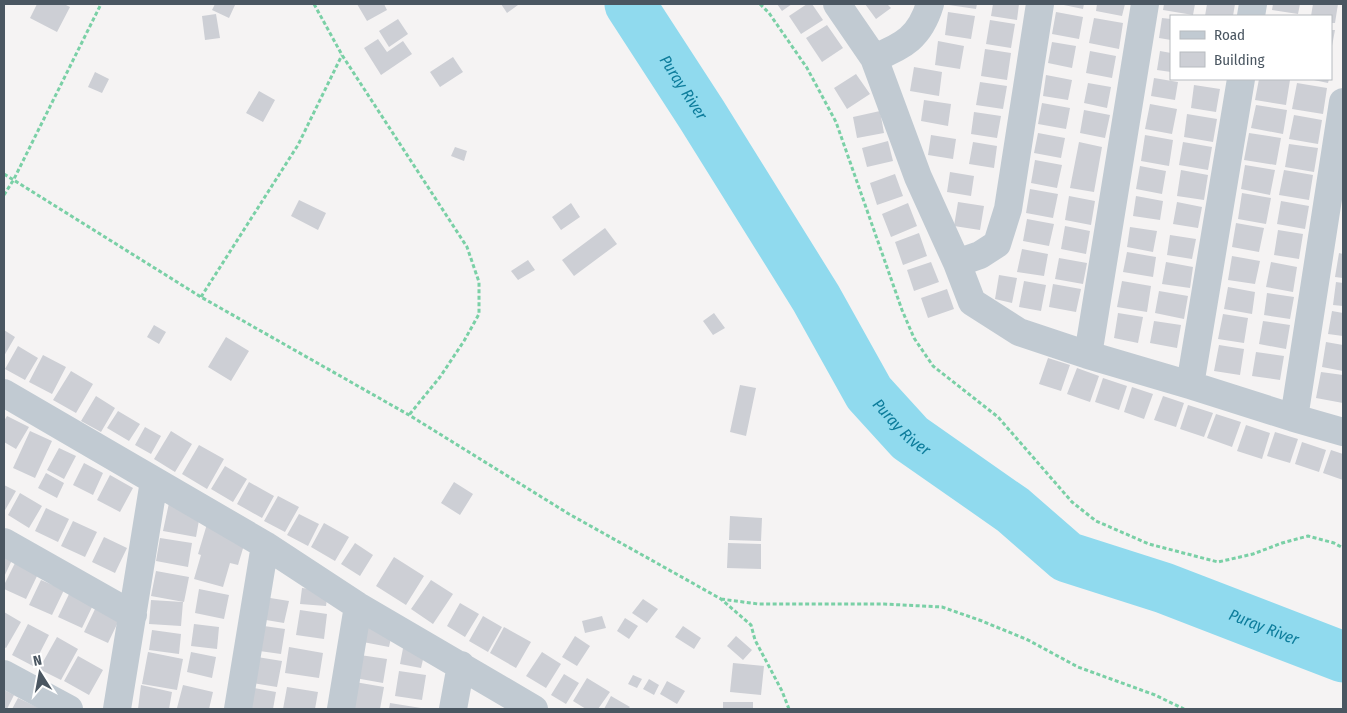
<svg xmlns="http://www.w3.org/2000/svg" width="1347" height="713" font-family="'Fira Sans Condensed',sans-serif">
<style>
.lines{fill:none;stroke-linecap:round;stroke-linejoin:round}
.river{stroke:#90daee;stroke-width:51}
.building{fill:#cdcfd5}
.path{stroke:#7ad0a6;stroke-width:3;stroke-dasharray:4 2.5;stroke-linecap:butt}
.minor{stroke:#c1cad2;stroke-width:28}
.labels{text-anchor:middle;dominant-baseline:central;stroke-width:4;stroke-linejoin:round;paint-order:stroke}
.water-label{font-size:16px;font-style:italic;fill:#0c7c9b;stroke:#fff}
</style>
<rect width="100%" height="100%" fill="#f5f3f3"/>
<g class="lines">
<path class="river" id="s1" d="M630 4 702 115 816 298 869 393 910 438 1013 510 1067 557 1164 588 1343 657"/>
</g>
<path class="building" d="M37 4H64L70 7 57 32 30 18Z
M215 4H232L235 5 229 18 212 10Z
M357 4H384L387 10 367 21Z
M501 4H517L518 5 507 13Z
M777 4H792L782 11Z
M807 4H812L823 20 801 34 789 16Z
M865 4H887L891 8 876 19Z
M949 4H977L976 9 949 5Z
M993 4H1019L1017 20 991 16Z
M1059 4H1084L1083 9Z
M1097 4H1125L1122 16 1096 11Z
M1164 4H1195L1193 15 1163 10Z
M1207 4H1235L1233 16H1205Z
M1273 4H1300L1298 14 1272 10Z
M1313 4H1338L1335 23H1331V16H1311Z
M948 12 975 16 971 39 945 35Z
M1056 12 1083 17 1079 39 1052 34Z
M216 14 220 38 205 40 202 16Z
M1094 18 1123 23 1119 49 1089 43Z
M1162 18 1171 19V40L1159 38Z
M398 19 408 34 389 47 379 31Z
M990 20 1015 24 1011 48 986 44Z
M827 25 843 48 822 62 806 38Z
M1331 30H1335L1332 46H1331Z
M378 39 387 52 403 41 412 54 381 75 364 48Z
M938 41 964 46 960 69 935 65Z
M1052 42 1076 46 1072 68 1048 63Z
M985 49 1011 53 1007 80 981 76Z
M1090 51 1116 56 1112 78 1086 73Z
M1160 51 1171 53V72L1157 70Z
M453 57 463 72 440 87 430 72Z
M914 67 942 72 939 96 910 91Z
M95 72 109 79 102 93 88 87Z
M856 74 870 94 847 109 834 88Z
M1046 75 1072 80 1068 100 1043 96Z
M1154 78 1178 82 1175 100 1151 96Z
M1259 79 1290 80 1286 105 1255 100Z
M1309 79H1329L1328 83Z
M980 82 1007 86 1003 109 976 105Z
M1088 83 1111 87 1107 108 1084 103Z
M1297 83 1327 88 1323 114 1292 109Z
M1194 85 1220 89 1216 112 1191 108Z
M259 91 275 100 263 122 246 113Z
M924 100 951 104 948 126 921 121Z
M1042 103 1070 108 1066 129 1038 124Z
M1150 104 1177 109 1172 134 1145 129Z
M1256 105 1287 110 1283 134 1251 128Z
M1084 110 1110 115 1105 138 1080 133Z
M880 111 884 133 857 138 853 117Z
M974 112 1001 116 997 138 971 134Z
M1187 114 1217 119 1213 142 1184 137Z
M1294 115 1322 120 1318 144 1289 139Z
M1038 133 1065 138 1061 158 1034 153Z
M1249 133 1281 138 1276 165 1244 160Z
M931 135 956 139 953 159 928 155Z
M1145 135 1173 140 1169 166 1141 161Z
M888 141 893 161 867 167 862 148Z
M973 142 997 146 994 168 969 164Z
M1079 142 1102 147 1094 192 1070 188Z
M1183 142 1212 147 1208 170 1179 165Z
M1289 144 1318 148 1314 172 1285 167Z
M455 147 467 151 464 161 451 156Z
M1035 160 1062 165 1057 188 1031 183Z
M1245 165 1275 170 1270 195 1241 189Z
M1140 166 1166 171 1162 194 1136 189Z
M1181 170 1208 175 1204 200 1177 196Z
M1284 170 1313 175 1309 200 1279 195Z
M950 172 974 176 971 196 947 192Z
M895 174 903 196 877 205 870 183Z
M1030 189 1058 194 1053 218 1026 213Z
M1242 193 1271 198 1266 224 1238 219Z
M1069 196 1095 201 1091 225 1065 220Z
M1136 196 1163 201 1160 220 1133 216Z
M299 200 326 213 318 230 291 216Z
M1281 201 1309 206 1305 229 1277 224Z
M958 202 984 206 980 230 954 226Z
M1177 202 1202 207 1198 228 1173 224Z
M571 203 580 217 561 230 552 217Z
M908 203 917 226 891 237 882 214Z
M1027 219 1054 224 1049 246 1023 241Z
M1236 223 1264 228 1259 252 1232 247Z
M1065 226 1090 231 1086 254 1061 249Z
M1130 227 1157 231 1153 252 1127 247Z
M605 228 617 244 574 276 562 260Z
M1278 230 1303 234 1299 259 1274 255Z
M919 233 927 256 903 265 895 242Z
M1170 235 1196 239 1192 259 1167 255Z
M1022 249 1048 254 1044 276 1017 272Z
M1127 252 1156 257 1153 277 1123 272Z
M1339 253 1343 254V278L1335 277Z
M1232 256 1260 261 1255 284 1228 280Z
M1059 258 1087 263 1083 284 1055 279Z
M528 260 535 270 518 280 511 271Z
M931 262 939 282 914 291 907 270Z
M1166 262 1193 267 1190 288 1162 284Z
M1271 262 1297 267 1293 292 1266 287Z
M999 275 1017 278 1012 303 995 299Z
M1024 281 1046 285 1041 311 1019 307Z
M1122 281 1151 286 1147 312 1117 307Z
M1336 282 1343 283V306L1333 305Z
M1053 284 1081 289 1076 312 1049 307Z
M1228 287 1255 292 1252 314 1224 309Z
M947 289 954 309 928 318 921 298Z
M1159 291 1188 296 1184 319 1155 313Z
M1267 293 1294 297 1290 319 1264 315Z
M1332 311 1343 313V336L1328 334Z
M714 313 725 328 713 335 703 321Z
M1118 313 1143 317 1138 343 1114 338Z
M1223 314 1248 318 1244 343 1218 339Z
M1154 321 1181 325 1177 348 1150 343Z
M1263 321 1290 325 1286 349 1259 344Z
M154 325 166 332 159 344 147 337Z
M4 330 15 337 4 356Z
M226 337 249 351 231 381 208 367Z
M1326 342 1343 345V371L1322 367Z
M1219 345 1244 349 1240 375 1214 371Z
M18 346 38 358 25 380 5 369Z
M1256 352 1284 356 1280 380 1252 376Z
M43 355 66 367 52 394 29 382Z
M1048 358 1070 365 1061 391 1039 384Z
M1077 368 1099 376 1090 402 1067 394Z
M71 371 93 384 76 413 53 400Z
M1321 372 1343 375V403L1316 398Z
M1103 378 1127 386 1119 410 1095 402Z
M740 385 756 388 746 436 730 432Z
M1132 387 1153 394 1144 419 1124 412Z
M96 396 115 408 101 432 81 421Z
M1163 396 1184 403 1176 427 1154 420Z
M1188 405 1213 413 1204 437 1180 429Z
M118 411 140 424 129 441 107 428Z
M1216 414 1241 422 1232 447 1207 438Z
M7 416 29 427 16 449 4 442V421Z
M1246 425 1270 433 1262 459 1237 451Z
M145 427 161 436 151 454 135 445Z
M30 431 52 441 35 478 13 468Z
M171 431 192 444 175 472 154 459Z
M1275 432 1298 439 1290 463 1267 456Z
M1302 442 1326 450 1319 472 1295 464Z
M199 445 224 459 207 489 182 474Z
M59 448 76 456 64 479 47 470Z
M1331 450 1343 454V480L1323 473Z
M84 463 103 473 93 495 73 485Z
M225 466 247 479 233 502 211 489Z
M46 473 64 483 57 498 38 488Z
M110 475 133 488 120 512 97 500Z
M249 482 274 496 262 518 237 504Z
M454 482 473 494 460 515 441 503Z
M4 485 16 491 4 512Z
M20 493 42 506 29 528 8 515Z
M278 496 299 507 285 532 264 521Z
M169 503 201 509 196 537 163 531Z
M46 508 69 519 58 542 35 531Z
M299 514 319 524 308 546 287 535Z
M730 516 762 518 761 541 729 540Z
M73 521 97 532 85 557 61 546Z
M324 523 349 537 335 561 311 547Z
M207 524 247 535 238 565 230 563 223 587 194 579 201 555 198 554Z
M104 537 127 548 115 573 92 562Z
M160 538 192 543 188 567 156 561Z
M355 543 373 555 360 576 341 564Z
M728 543 761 544V569L727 568Z
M4 557 12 560 4 577Z
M394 557 424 576 406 605 376 586Z
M15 563 38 574 26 599 4 589V585Z
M156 571 189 577 184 602 151 596Z
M41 580 64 590 52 615 29 605Z
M431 580 453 594 433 624 411 609Z
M302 588 328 591 326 606 300 604Z
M199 589 229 595 224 619 195 613Z
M70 592 94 603 82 628 58 617Z
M264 597 289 601 284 623 260 619Z
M643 599 658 609 647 623 632 613Z
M151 600 183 602 181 626 149 624Z
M460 603 479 614 465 637 447 626Z
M96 607 120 618 108 643 84 632Z
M300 610 327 614 324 639 296 635Z
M4 612 21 622 6 648 4 647Z
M483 616 502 627 488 652 469 641Z
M602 616 606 628 585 633 582 621Z
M625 618 638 626 629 639 617 631Z
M28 624 49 635 33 666 12 655Z
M194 624 219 627 217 649 191 646Z
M367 624 393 629 389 647 363 642Z
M257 625 285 629 281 654 253 650Z
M683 626 701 638 694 649 675 637Z
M504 627 531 642 516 668 490 653Z
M152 630 181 634 179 654 149 650Z
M575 636 590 646 577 666 562 657Z
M736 636 752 650 743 660 727 646Z
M57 637 78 649 61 680 39 669Z
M404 643 426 647 421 668 400 664Z
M289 647 323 653 319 678 285 673Z
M148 652 183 659 177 690 142 684Z
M191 652 216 657 212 678 187 672Z
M542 652 561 664 546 688 526 676Z
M360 655 387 659 383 683 355 678Z
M78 656 103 670 89 695 64 681Z
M251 656 282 661 277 687 247 682Z
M733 663 764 666 761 695 730 692Z
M399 671 426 675 422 700 395 696Z
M564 674 579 683 566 704 551 695Z
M633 675 642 679 637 688 628 684Z
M587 678 610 692 598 709H586L573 701Z
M649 679 659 685 654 695 643 689Z
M667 681 685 691 677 704 660 694Z
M355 682 384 687 380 709 351 708Z
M141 685 172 692 169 709H138Z
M183 685 213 692 209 709 177 708Z
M248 687 276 692 273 709H244Z
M287 687 318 692 315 709H283Z
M4 690 14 695 7 709H4Z
M611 696 630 707 628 709H604Z
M18 698 41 709H12Z
M723 702H753V709H723Z
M390 703 421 708V709H389Z"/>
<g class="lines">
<path class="path" d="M314 4 342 55 467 247 479 282V314L464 341 440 377 409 415
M760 4 769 13 807 68 836 122 902 310 914 338 933 366 998 417 1072 502 1096 521 1149 544 1218 562 1253 554 1282 543 1308 536 1334 543 1343 548
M4 174 201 297 409 415 569 514 721 599 751 625 755 640 782 691 789 709
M4 195 14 179 101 4
M201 297 298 145 342 55
M721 599 758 604H884L942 607 982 621 1028 640 1078 667 1155 695 1184 709"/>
<path class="minor" d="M837 4 874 58 918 177 957 263 972 302 1019 332 1088 355 1190 385 1294 418 1343 432
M1251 16 1253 4
M874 58C904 46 920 37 930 4
M957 263 980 255 997 244 1008 209 1040 4
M1088 355 1145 4
M1190 385 1241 79
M4 393 265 545 358 606 534 709
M1294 418 1343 102
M4 542 133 615
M4 674 69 709
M117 709 154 481
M238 709 265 545
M341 709 358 606
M453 709 461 665"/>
</g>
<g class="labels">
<g class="water-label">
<text stroke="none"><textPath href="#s1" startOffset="99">Puray River</textPath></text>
<text stroke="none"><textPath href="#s1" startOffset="504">Puray River</textPath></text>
<text stroke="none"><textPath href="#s1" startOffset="924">Puray River</textPath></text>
</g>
</g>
<rect width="1347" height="713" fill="none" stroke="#4a5661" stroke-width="10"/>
<rect x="1170" y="15" width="162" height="65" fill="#ffffff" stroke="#b7bbc0"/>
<rect x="1180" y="31" width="25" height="8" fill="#c1cad2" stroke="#b7bbc0"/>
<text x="1214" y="40" font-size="15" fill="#4a5661">Road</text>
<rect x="1180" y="52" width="25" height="15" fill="#cdcfd5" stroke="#b7bbc0"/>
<text x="1214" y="65" font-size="15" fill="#4a5661">Building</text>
<g transform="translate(40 673) rotate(349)" stroke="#ffffff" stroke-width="4" paint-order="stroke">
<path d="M0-4L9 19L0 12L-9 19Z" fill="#4a5661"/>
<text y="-8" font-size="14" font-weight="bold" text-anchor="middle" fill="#4a5661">N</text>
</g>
</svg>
